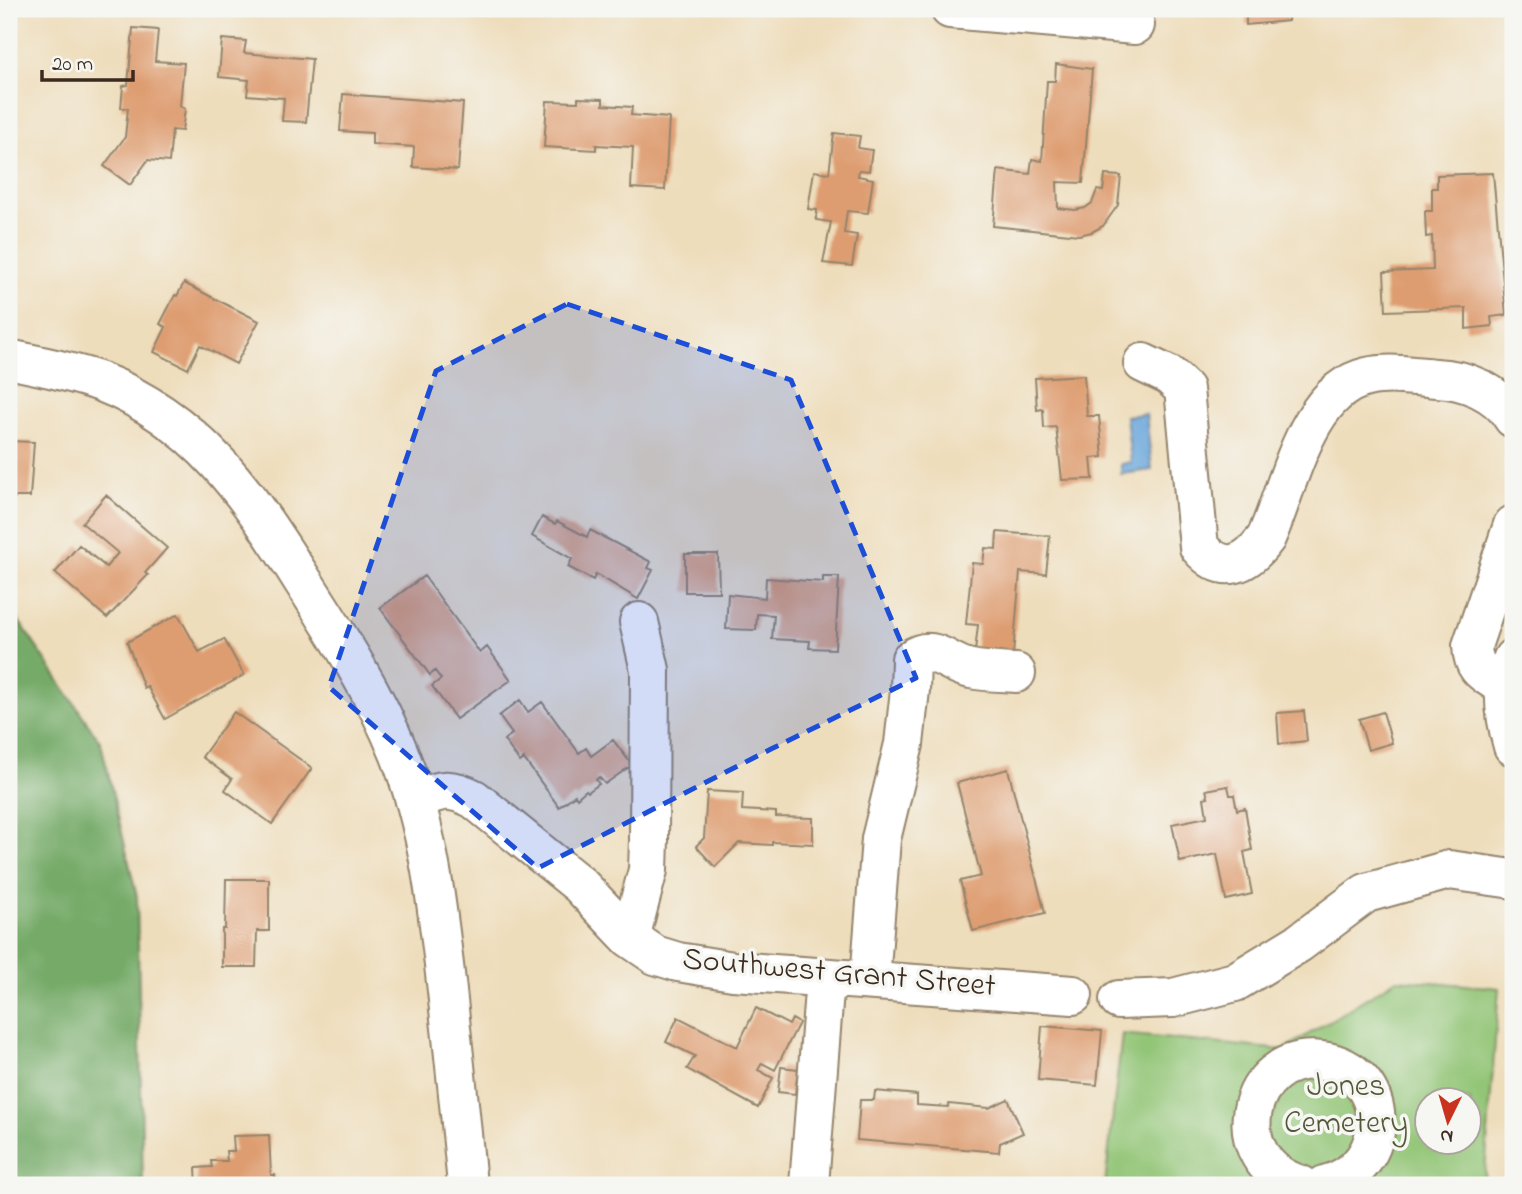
<svg xmlns="http://www.w3.org/2000/svg" width="1522" height="1194" font-family="'Indie Flower',sans-serif">
<style>
.green{fill:#92c576;stroke:#66784a;stroke-width:2;fill-rule:evenodd}
.forest{fill:#75aa67;stroke:#586a42;stroke-width:2}
.water{fill:#69a6db;stroke:#52687c;stroke-width:2}
.building{fill:#de9d71}
.lines{fill:none;stroke-linecap:round;stroke-linejoin:round}
.minor-casing{stroke:#94846c;stroke-width:42}
.major-casing{stroke:#94846c;stroke-width:42}
.minor{stroke:#fff;stroke-width:38}
.major{stroke:#fff;stroke-width:38}
.marked{fill:#1d4ed8;fill-opacity:0.2;stroke:#1d4ed8;stroke-width:5;stroke-dasharray:14 9;stroke-linejoin:round}
.labels{text-anchor:middle;dominant-baseline:central;stroke-width:7;stroke-linejoin:round;paint-order:stroke}
.street-label{font-size:32px;fill:#3b2a1e;stroke:#f6f6f2}
.park-label{font-size:32px;fill:#555838;stroke:#f6f6f2}
</style>
<rect width="100%" height="100%" fill="#f6f6f2"/>
<filter id="ink" filterUnits="userSpaceOnUse"><feTurbulence type="fractalNoise" baseFrequency=".0143" numOctaves="2"/><feDisplacementMap in="SourceGraphic" scale="14" xChannelSelector="R" yChannelSelector="G"/><feConvolveMatrix kernelMatrix="1 2 1 2 8 2 1 2 1" color-interpolation-filters="sRGB"/></filter>
<filter id="wash" filterUnits="userSpaceOnUse"><feTurbulence type="fractalNoise" baseFrequency=".00686" numOctaves="4" result="noise"/><feDisplacementMap in="SourceGraphic" scale="28" xChannelSelector="R" yChannelSelector="G"/><feGaussianBlur stdDeviation="1.57" result="paint"/><feColorMatrix in="noise" values="0 0 0 0 0 0 0 0 0 0 0 0 0 0 0 0 0 1.4 0 .05"/><feComposite in="paint" operator="in"/></filter>
<g filter="url(#wash)">
<rect width="100%" height="100%" fill="#edb"/>
<path class="green" d="M1397 979 1499 988 1484 1185H1105L1122 1034 1283 1050ZM1428 1100H1470V1142H1428Z"/>
<path class="forest" d="M9 606 101 743 137 897 143 1185H9Z"/>
<path class="water" d="M1146 414 1152 470 1121 474V464L1131 462 1126 416Z"/>
<g id="blocks">
<path class="building" d="M1246 9H1289L1288 21 1246 25Z
M133 28 158 30 155 61 184 63 180 106 185 109 182 131 172 130 169 162 148 160 130 185 104 166 125 137 128 108H121L123 86 128 85Z
M222 39 246 41 244 53 312 59 306 122 282 121 284 98 247 95 249 80 219 77Z
M1056 64 1092 69 1083 183 1057 182 1058 208 1075 210 1085 208 1092 203 1097 190 1103 191 1105 175 1121 176 1118 205 1103 226 1092 232 1079 235 993 226 998 170 1030 174 1032 159 1042 161 1047 81H1055Z
M343 94 463 103 458 170 413 167 414 147 372 144V133L340 131Z
M578 98 603 99V105L632 107 631 115 669 118 665 190 631 188 633 147 596 145V150L544 147 547 101 578 102Z
M834 133 860 136 858 148 872 150 869 171 859 170 858 176 873 179 868 213 847 211 844 233 857 235 852 266 823 263 831 222 816 220 817 210 808 209 814 171 829 173Z
M1493 173 1506 315 1491 317 1492 326 1466 329V308L1386 311 1384 272 1433 270 1432 236 1426 237 1425 211H1432V188H1437V175Z
M184 283 259 321 236 364 200 345 188 369 154 352 166 327 160 324 175 295 177 296Z
M1084 375 1087 416H1099L1103 457 1091 458 1093 479 1062 480 1056 427 1044 428 1043 409 1037 410 1035 378Z
M9 441 34 442 30 497H16L9 500Z
M106 495 167 548 145 573 148 575 107 618 55 573 79 545 106 567 118 553 82 523Z
M542 517 555 524 557 521 587 537 590 530 651 562 648 568 653 570 638 599 596 574 593 580 568 567 572 559 532 536Z
M997 532 1050 536 1046 574 1020 572 1013 655 975 652 978 625 966 624 972 563 983 564 985 548 996 549Z
M685 554H718L719 592H685Z
M424 576 480 653 487 647 511 680 456 719 432 686 441 679 435 671 430 675 380 608Z
M823 577H839L835 649 809 648 810 641 772 639 774 615 757 614 756 630 726 629 728 594 765 598 766 578 823 582Z
M178 614 199 652 224 639 244 675 165 719 147 686 144 688 127 642Z
M520 700 528 712 542 702 579 753 586 748 591 756 613 740 632 765 605 784 599 777 596 780 599 784 588 792 586 790 577 798 575 795 559 807 524 759 520 762 504 740 512 734 499 716Z
M1304 711 1307 741 1279 744 1277 713Z
M234 712 312 768 272 824 225 790 232 779 202 757Z
M1383 712 1392 743 1368 750 1359 719Z
M1008 769 1045 913 973 931 960 881 981 876 957 783Z
M1228 786 1230 795H1234L1237 810 1245 808 1252 850 1244 852 1252 894 1226 900 1217 854 1180 862 1172 824 1207 817 1204 798 1208 797 1206 790Z
M707 791 743 793 742 810 776 812V817L813 818V844L772 842V845L739 843 715 867 696 846 704 838Z
M226 879H269V931H257L256 967H222V929H225Z
M756 1008 789 1025 792 1019 799 1023 775 1070 762 1063 758 1070 773 1078 758 1108 687 1069 695 1056 666 1042 678 1017 737 1047Z
M1042 1026 1102 1031 1097 1085 1038 1080Z
M781 1067 798 1069 795 1094 778 1092Z
M875 1091 917 1095V1105L948 1107 949 1104 989 1108 1008 1099 1023 1133 1000 1143 999 1152 857 1140 860 1100H874Z
M269 1135 271 1175H275V1185H197L196 1168 212 1167 211 1161H227L226 1151H234L233 1136Z"/>
</g>
</g>
<g filter="url(#ink)">
<use href="#blocks" fill-opacity="0" stroke="#94846c" stroke-width="2"/>
<g class="lines">
<defs>
<path id="minor" d="M950 9 1135 25
M1143 363 1170 376 1184 389 1199 547C1224 576 1246 565 1266 538 1289 488 1305 391 1367 377 1389 372 1414 376 1436 378 1465 379 1498 392 1513 418
M1513 658C1500 684 1505 719 1513 746
M1506 688C1486 674 1473 672 1472 646L1513 525
M415 800C441 790 448 786 474 799L580 885 630 938 655 955 678 962 733 971 1073 995
M630 938 648 870 649 840 650 670 639 622
M870 980 881 839 904 744 910 690 911 659C934 642 948 665 971 669 986 672 1001 672 1016 673
M1119 1000 1173 998 1235 982 1299 943 1366 893 1449 870 1513 879
M809 1185 825 978
M1301 1185C1222 1163 1244 1051 1322 1061 1391 1070 1395 1167 1325 1185"/>
<path id="major" d="M9 359C40 366 71 371 101 382 198 420 247 493 301 578 337 634 374 691 399 753 429 828 438 911 447 991 454 1055 461 1120 467 1185"/>
</defs>
<use href="#minor" class="minor-casing"/>
<use href="#major" class="major-casing"/>
<use href="#minor" class="minor"/>
<use href="#major" class="major"/>
</g>
</g>
<path class="marked" d="M567 304 791 380 916 678 771 749 538 868 329 687 436 371Z"/>
<g class="labels">
<g class="street-label">
<text transform="translate(839 974) rotate(5)">Southwest Grant Street</text>
</g>
<g class="park-label">
<text x="1346" y="1087">Jones<tspan x="1346" dy="37">Cemetery</tspan></text>
</g>
</g>
<rect width="1522" height="1194" fill="none" stroke="#f6f6f2" stroke-width="35"/>
<g transform="translate(1448 1121) rotate(185)"><circle r="33" fill="#f6f6f2" stroke="#aba49d" stroke-width="2"/>
<path d="M0-5L12 26L0 18L-12 26Z" fill="#c8321e"/>
<text y="-10" font-size="19" font-weight="bold" text-anchor="middle" fill="#3b2a1e">N</text>
</g>
<path d="M42 70v10h91v-10" fill="none" stroke="#3b2a1e" stroke-width="3.5"/>
<text x="52" y="70" font-size="21" fill="#3b2a1e" stroke="#f6f6f2" stroke-width="5" paint-order="stroke">20 m</text>
</svg>
